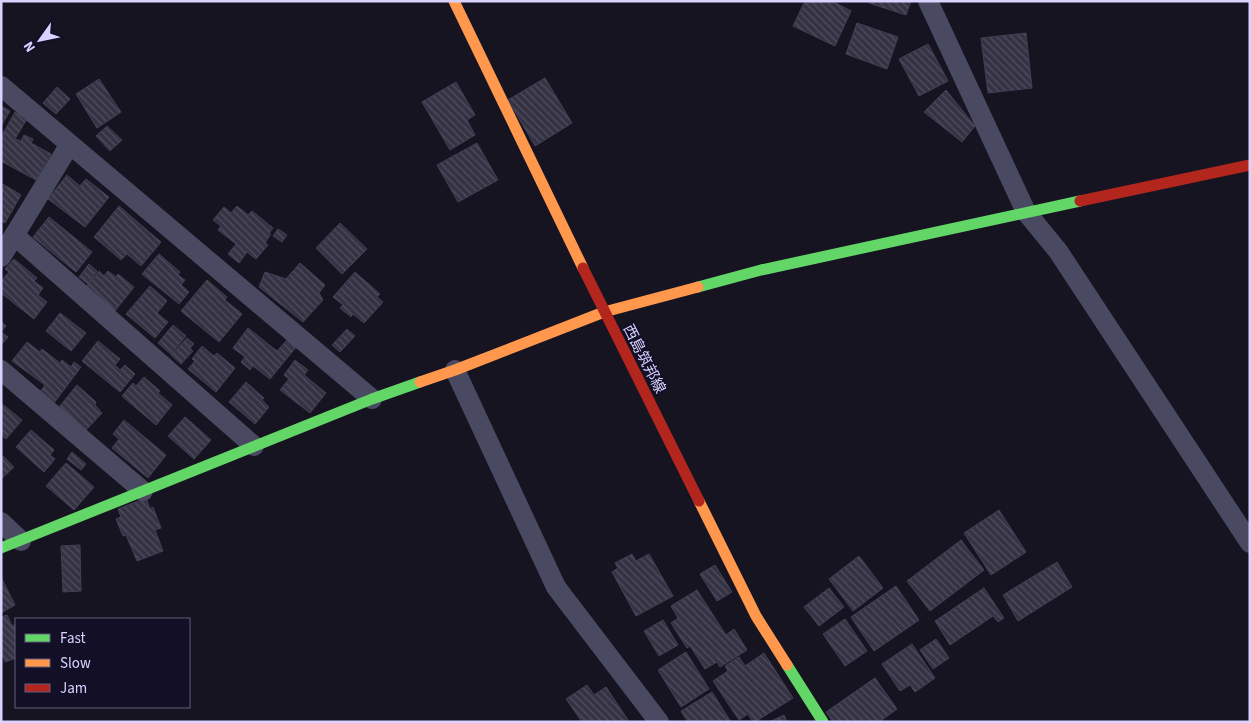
<svg xmlns="http://www.w3.org/2000/svg" width="1251" height="723" font-family="'Source Sans 3','Noto Sans JP',sans-serif">
<style>
.building{fill:url(#building-back-hatch);stroke:#433f54}
.lines{fill:none;stroke-linecap:round;stroke-linejoin:round}
.street{stroke:#4a4962;stroke-width:20}
.fast{stroke:#63d668;stroke-width:11}
.slow{stroke:#ff974d;stroke-width:11}
.jam{stroke:#b3261e;stroke-width:11}
.labels{text-anchor:middle;dominant-baseline:central;stroke-width:4;stroke-linejoin:round;paint-order:stroke}
.street-label{font-size:15px;fill:#d9d4ff;stroke:#130f26}
</style>
<defs>
<pattern id="building-back-hatch" width="6" height="6" patternUnits="userSpaceOnUse" patternTransform="scale(1.25)"><rect width="6" height="6" fill="#343243"/><path d="M-1 5l2 2M0 0l6 6M5-1l2 2" fill="none" stroke="#514f5f"/></pattern>
</defs>
<rect width="100%" height="100%" fill="#161421"/>
<path class="building" d="M805 1H832L851 11 835 46 793 26Z
M870 1H911L906 15 869 3Z
M857 23 898 37 887 69 846 54Z
M1026 33 1032 88 988 93 981 38Z
M928 44 948 81 919 96 899 59Z
M545 78 572 123 535 146 508 100Z
M99 79 121 112 97 128 76 94Z
M456 82 475 115 467 120 475 135 450 150 422 102Z
M57 87 70 99 56 114 43 103Z
M946 90 975 126 962 142 924 112Z
M1 106 10 111 1 126Z
M15 112 27 119 15 139 21 141 24 135 33 139 31 143 51 154 36 180 1 161V137Z
M107 126 122 140 110 151 96 136Z
M477 143 498 180 458 202 437 165Z
M67 175 80 186 86 179 109 197 85 227 48 199Z
M1 183 21 195 5 223 1 221Z
M119 206 161 242 141 266 127 254 121 260 94 237Z
M237 206 248 215 252 211 273 228 269 233 271 234 265 243 268 245 256 259 247 252 239 263 228 254 236 244 218 230 221 226 213 220 224 207 231 213Z
M49 217 92 252 76 272 33 237Z
M340 223 367 249 342 274 316 248Z
M278 229 287 235 282 242 273 236Z
M159 254 180 272 178 275 185 280 181 285 189 292 179 304 142 274Z
M14 259 37 278 34 281 43 288 38 295 47 302 34 319 1 293V281L9 272 5 269Z
M300 263 325 285 319 293 323 300 303 322 259 287 265 272 286 279Z
M89 264 97 271 88 284 79 277Z
M99 271 104 276 108 271 116 277 118 274 134 287 115 311 85 288Z
M355 272 380 294 377 297 383 302 364 323 353 314 351 317 340 308 343 305 333 297Z
M207 280 227 297 225 300 242 314 219 342 181 311Z
M150 286 167 301 157 313 168 322 155 338 126 314Z
M60 313 86 333 71 351 46 331Z
M1 321 6 326 1 332 8 337 1 345Z
M173 325 186 336 171 354 158 343Z
M248 328 277 351 288 339 297 346 270 379 253 366 250 370 241 362 245 357 233 348Z
M347 329 355 336 340 352 332 345Z
M187 338 194 344 190 348 193 351 181 364 171 355Z
M98 341 120 359 115 365 120 370 125 365 135 374 120 392 82 361Z
M27 342 40 352 42 349 60 363 62 360 71 367 74 362 81 367 54 403 40 392 45 385 12 361Z
M202 346 214 356 217 353 235 368 216 392 188 369 195 361 192 359Z
M295 360 308 370 304 375 326 393 310 413 280 390 289 379 284 375Z
M144 377 160 391 158 393 172 405 156 425 122 396 133 383 136 386Z
M246 382 264 398 262 400 269 407 255 424 229 402Z
M77 385 96 402 95 405 102 413 86 430 59 407Z
M1 403 22 420 6 439 1 435Z
M185 417 211 440 194 459 168 436Z
M124 420 166 455 148 478 112 448 119 439 113 434Z
M31 430 54 450 50 455 55 459 44 472 16 447Z
M72 452 86 464 81 470 67 459Z
M1 454 14 467 1 479Z
M66 463 94 487 74 510 46 486Z
M146 498 150 509 153 507 161 528 155 530 163 551 137 561 126 535 123 536 116 519 121 517 118 509Z
M999 510 1026 552 991 575 964 533Z
M961 540 984 570 930 611 907 581Z
M80 545 81 591 63 592 61 546Z
M632 554 636 561 649 554 673 596 636 616 612 572 618 568 615 563Z
M859 556 883 588 853 611 829 579Z
M1057 562 1072 587 1018 621 1003 595Z
M715 565 732 592 717 601 700 574Z
M1 577 15 605 1 613Z
M896 586 919 620 874 651 851 617Z
M829 588 844 607 819 626 804 607Z
M984 588 1004 618 998 622 993 616 950 645 935 621Z
M697 590 726 635 734 629 747 650 720 667 717 662 705 669 690 646 687 648 671 623 678 618 671 606Z
M7 615 12 626 16 624V658L5 662 1 652V617Z
M845 619 867 651 845 666 823 634Z
M663 620 678 645 659 656 644 631Z
M936 639 949 658 933 669 920 650Z
M912 644 935 678 915 692 910 685 900 691 882 664Z
M686 652 709 689 681 707 658 670Z
M764 653 793 698 755 722H753L748 714 739 720 713 681 728 671 725 666 739 657 745 666Z
M875 678 897 709 879 722H833L826 712Z
M587 685 594 695 606 687 628 720 625 722H582L566 699Z
M712 692 731 722H688L681 711Z
M784 715 787 722H769Z"/>
<g class="lines">
<path class="street" d="M928 1 1026 212 1058 251 1250 543
M1 86 372 399
M14 235 254 446
M1 257 70 144
M1 370 143 491
M455 370 556 587 659 722
M1 522 21 541"/>
<path class="fast" d="M698 287 761 270 1080 201
M1 548 372 399 420 382
M787 665 823 722"/>
<path class="slow" d="M454 1 583 268
M420 382 455 370 604 312 698 287
M699 501 756 616 787 665"/>
<path class="jam" d="M1080 201 1250 165
M583 268 699 501"/>
</g>
<g class="labels">
<g class="street-label">
<text transform="translate(644 359) rotate(63)">西島筑邦線</text>
</g>
</g>
<rect width="1251" height="723" fill="none" stroke="#d9d4ff" stroke-width="5"/>
<rect x="15" y="618" width="175" height="90" fill="#130f26" stroke="#625e7d"/>
<rect x="25" y="634" width="25" height="8" fill="#63d668" stroke="#625e7d"/>
<text x="60" y="643" font-size="15" fill="#d9d4ff">Fast</text>
<rect x="25" y="659" width="25" height="8" fill="#ff974d" stroke="#625e7d"/>
<text x="60" y="668" font-size="15" fill="#d9d4ff">Slow</text>
<rect x="25" y="684" width="25" height="8" fill="#b3261e" stroke="#625e7d"/>
<text x="60" y="693" font-size="15" fill="#d9d4ff">Jam</text>
<g transform="translate(40 40) rotate(237)" stroke="#130f26" stroke-width="4" paint-order="stroke">
<path d="M0-4L9 19L0 12L-9 19Z" fill="#d9d4ff"/>
<text y="-8" font-size="14" font-weight="bold" text-anchor="middle" fill="#d9d4ff">N</text>
</g>
</svg>
